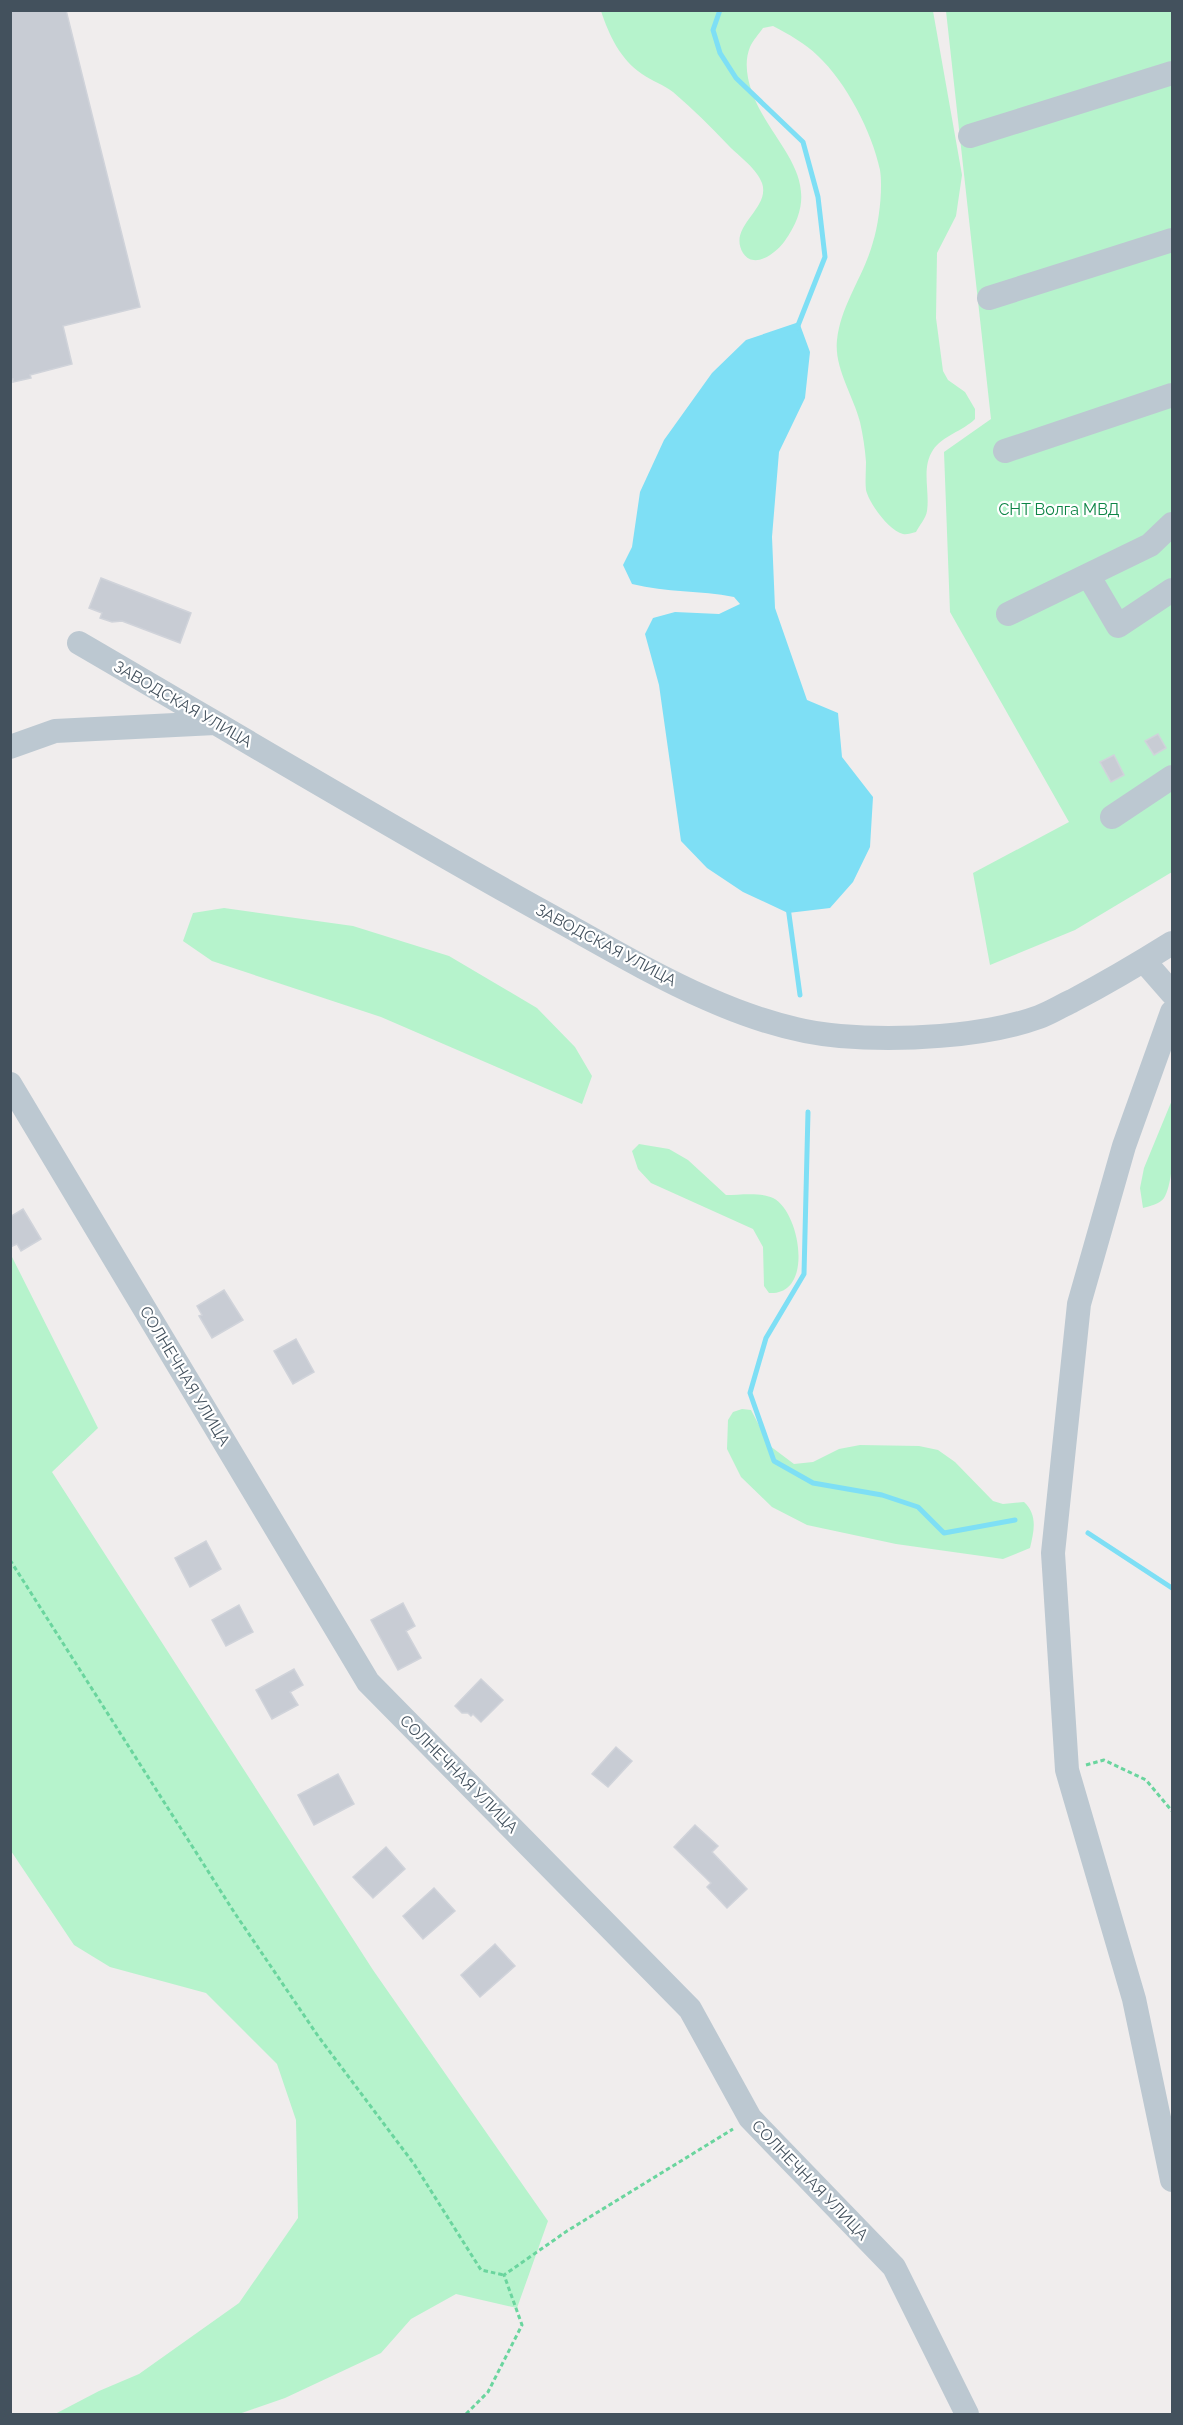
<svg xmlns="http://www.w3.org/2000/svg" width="1183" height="2425" font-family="Raleway,sans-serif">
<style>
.green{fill:#b6f3cc}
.water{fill:#7edff5}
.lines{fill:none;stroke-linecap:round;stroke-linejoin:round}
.stream{stroke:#7edff5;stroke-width:5}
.building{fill:#c8ccd4;stroke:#d0d3da;stroke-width:1.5}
.path{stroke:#6ad59e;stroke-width:3;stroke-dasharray:4.5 3;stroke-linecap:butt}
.minor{stroke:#bcc8d1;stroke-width:24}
.labels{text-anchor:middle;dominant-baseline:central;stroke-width:4.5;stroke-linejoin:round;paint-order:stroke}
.park-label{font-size:16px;fill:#0d8546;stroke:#fff}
.street-label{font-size:16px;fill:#43515d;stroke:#fff}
</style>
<rect width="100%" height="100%" fill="#f0eded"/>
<path class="green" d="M601 11H933L962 175 956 216 937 253 936 318 943 371 948 380 965 392 975 409V419C963 431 942 436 933 450 921 468 930 491 927 511 926 518 919 526 916 532 911 533 907 535 903 534 889 531 869 503 866 490 865 481 866 471 866 462 865 449 863 435 860 422 853 395 834 368 837 340 841 304 864 276 873 242 879 223 883 189 880 170 872 132 846 82 818 56 805 43 788 34 773 26L763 28C759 34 753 40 750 47 746 57 746 67 748 78 761 141 834 174 784 242 776 253 754 270 743 253 727 226 771 209 762 183 757 169 739 156 729 146 711 127 693 109 673 92 664 85 652 81 642 74 620 59 609 35 601 11Z
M946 11H1172V872L1075 930 990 965 973 873 1069 822 950 612 944 452 991 419Z
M224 908 353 926 449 956 537 1008 575 1047 592 1076 582 1104 381 1017 212 961 183 941 193 913Z
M1172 1100C1173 1124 1176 1178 1164 1198 1160 1204 1150 1206 1143 1208L1140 1188 1144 1168Z
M639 1144 669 1149 688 1160 726 1195C740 1195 760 1192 773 1198 800 1211 815 1296 769 1293L764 1286 763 1247 753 1229 651 1183 638 1169 632 1151Z
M10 1253 98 1428 52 1472 373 1970 548 2221 517 2308 456 2294 411 2319 381 2353 285 2398 239 2414H55L99 2391 139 2374 239 2303 298 2218 296 2120 277 2064 206 1993 110 1967 74 1945 11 1851Z
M742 1409 751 1410 770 1446 794 1464 813 1462 839 1449 860 1445 919 1446 938 1450 955 1462 993 1501 1003 1504 1024 1502C1038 1515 1034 1531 1030 1548L1003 1559 896 1544 807 1525 772 1507 741 1477 727 1449 728 1420 733 1412Z"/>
<path class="water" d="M799 322 810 352 805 398 779 452 772 537 775 608 807 700 838 713 842 757 873 797 870 847 853 882 830 908 788 913 743 892 707 868 681 841 659 685 645 634 653 618 675 612 719 614 740 604 734 597C700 590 667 593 632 584L623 565 632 547 640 492 664 440 712 373 746 340Z"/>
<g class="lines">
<path class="stream" d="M720 10 713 30 720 53 736 78 803 142 818 197 825 257 797 328
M788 907 800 995
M808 1112 804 1274 766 1338 750 1393 774 1461 813 1483 882 1495 918 1507 944 1533 1015 1520
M1088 1533 1172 1588"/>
</g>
<path class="building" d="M10 10H66L140 307 63 326 72 364 30 375 31 378 13 382V379L10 380Z
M101 578 191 613 180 643 122 621 112 622 100 618 102 613 89 608Z
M1158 734 1166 748 1154 755 1145 741Z
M1114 755 1124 775 1111 782 1100 762Z
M23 1209 41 1239 21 1251 17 1244 10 1247V1217Z
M224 1290 243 1320 212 1338 199 1316 202 1315 197 1306Z
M296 1339 314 1372 293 1384 274 1351Z
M206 1541 221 1569 190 1587 175 1558Z
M403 1603 415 1626 406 1631 421 1658 398 1670 371 1620Z
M239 1605 253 1632 226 1646 212 1620Z
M294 1669 303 1685 290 1692 298 1705 272 1719 256 1690Z
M481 1679 503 1700 481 1722 473 1714 471 1716 468 1713H462L455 1706Z
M616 1747 632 1761 608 1787 592 1774Z
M338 1774 354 1804 314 1825 298 1795Z
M695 1825 718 1846 712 1852 747 1889 727 1908 707 1887 711 1883 674 1847Z
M386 1847 405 1869 373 1898 353 1877Z
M434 1888 455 1911 423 1939 403 1916Z
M495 1944 515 1966 480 1997 461 1975Z"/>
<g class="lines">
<path class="path" d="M10 1560 234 1912 318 2036 414 2164 481 2270 504 2275
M1086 1765 1104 1760 1146 1780 1172 1811
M466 2414 488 2392 522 2325 504 2275 567 2231 733 2129"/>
<path class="minor" d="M970 136 1172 73
M989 298 1172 240
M1005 451 1172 395
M1088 575 1118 626 1172 590
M1008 614 1150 545 1172 524
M79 643C232 732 383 823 538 909 628 958 736 1028 840 1036 898 1041 984 1037 1039 1017 1050 1013 1061 1006 1072 1001 1106 983 1140 963 1172 943
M10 747 55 731 215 723
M1112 817 1172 777
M1144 961 1172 993
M1172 1012 1124 1146 1079 1304 1053 1553 1067 1770 1134 1999 1172 2180
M10 1084 368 1682 690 2009 750 2118 894 2267 967 2414"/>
</g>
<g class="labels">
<g class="park-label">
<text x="1059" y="509">СНТ Волга МВД</text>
</g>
<g class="street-label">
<text transform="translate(183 704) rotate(30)">ЗАВОДСКАЯ УЛИЦА</text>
<text transform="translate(606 945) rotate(28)">ЗАВОДСКАЯ УЛИЦА</text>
<text transform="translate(185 1376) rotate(59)">СОЛНЕЧНАЯ УЛИЦА</text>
<text transform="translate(459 1774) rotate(45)">СОЛНЕЧНАЯ УЛИЦА</text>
<text transform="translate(810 2180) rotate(46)">СОЛНЕЧНАЯ УЛИЦА</text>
</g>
</g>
<rect width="1183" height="2425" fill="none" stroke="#43515d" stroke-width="24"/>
</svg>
